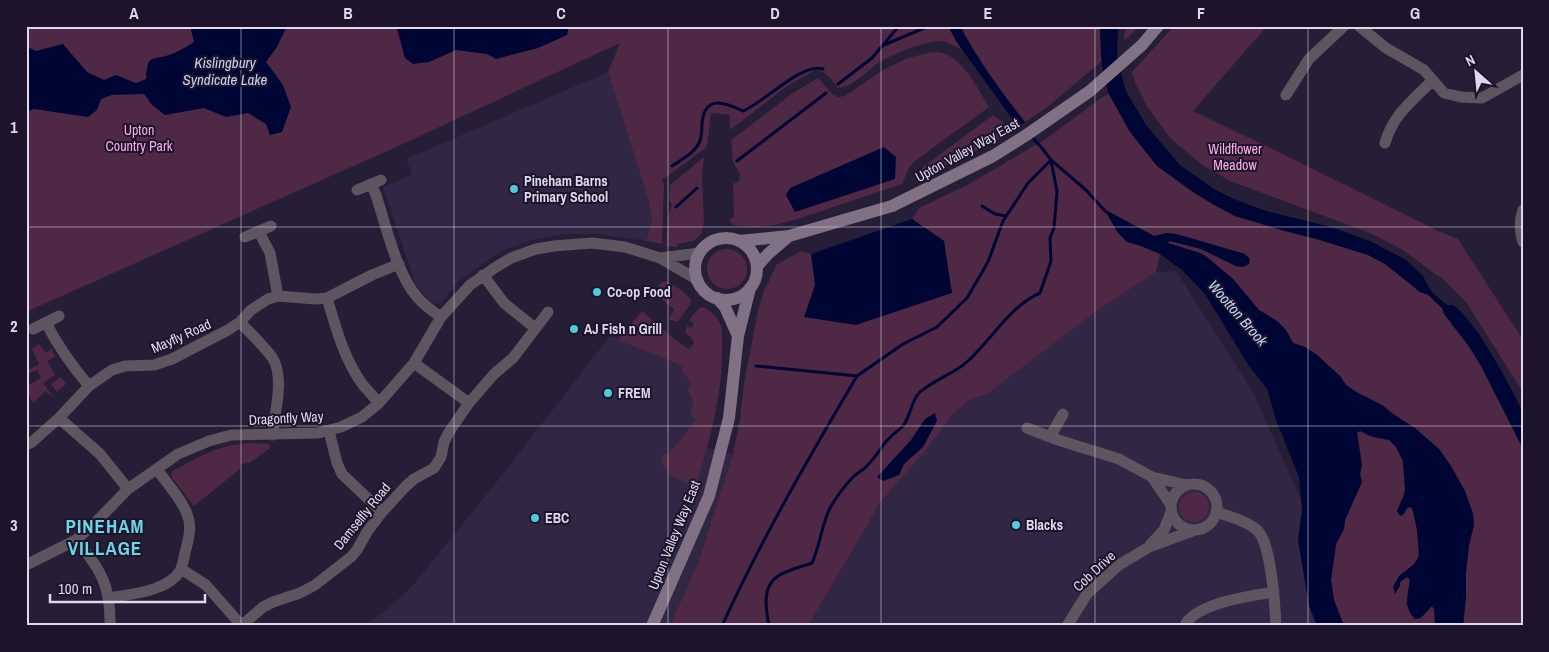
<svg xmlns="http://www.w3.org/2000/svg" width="1549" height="652" font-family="'Archivo Narrow',sans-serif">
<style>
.built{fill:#322645}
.green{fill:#4e2844}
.water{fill:#000633}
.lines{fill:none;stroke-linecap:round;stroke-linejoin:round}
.stream{stroke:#000633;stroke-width:3}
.street{stroke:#5e5561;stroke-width:11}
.secondary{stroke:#807284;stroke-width:12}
.grid{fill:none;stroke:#dfd9eb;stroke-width:1;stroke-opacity:0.55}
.poi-dot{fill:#52cbd9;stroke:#1d142c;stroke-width:2}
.labels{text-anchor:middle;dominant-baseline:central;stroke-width:4;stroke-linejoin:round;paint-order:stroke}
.park-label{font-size:14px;fill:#fdace8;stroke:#1d142c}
.street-label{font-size:14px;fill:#dfd9eb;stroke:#1d142c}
.poi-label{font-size:14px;font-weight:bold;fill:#dfd9eb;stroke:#1d142c;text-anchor:start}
.water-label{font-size:15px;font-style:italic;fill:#c1d3f3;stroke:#1d142c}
.district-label{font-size:19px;font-weight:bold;letter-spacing:1px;fill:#6cd6e4;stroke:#1d142c}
.neatline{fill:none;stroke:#dfd9eb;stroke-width:2}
.grid-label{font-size:16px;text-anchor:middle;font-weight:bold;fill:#dfd9eb}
</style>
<rect width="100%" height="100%" fill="#261d37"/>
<path class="built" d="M608 72 649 202 652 220 646 241 599 234H564L532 240 506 249 476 268 457 283 440 304 432 303 416 285 383 187 412 174 406 159Z
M1176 271 1253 392 1301 500 1302 510 1299 540 1309 606 1318 626H808L880 503 923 454 953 414 971 399 986 395 1101 308 1156 272Z
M610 336 710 376 700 446 733 454 700 557 670 626H364L389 608 414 584 491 489Z"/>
<path class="green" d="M26 26H948L962 50C956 47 948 41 940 41 928 40 888 56 878 63 868 71 851 88 838 88 832 80 825 70 815 70L786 87 730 130V115L711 113 707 147 662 180 664 184 662 244 646 241 652 220 649 202 608 72 620 43 405 143 26 312Z
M960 26H1100L1102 61 1045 109 1025 122C1001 92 978 60 960 26Z
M1125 26H1140L1124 41Z
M1174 26H1267L1193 111 1283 154 1438 231 1458 239 1523 340V392L1466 302 1442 278 1435 274 1403 250 1370 233 1230 181 1201 164 1170 138 1147 106 1136 85 1132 72Z
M932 52C960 50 976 86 989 107L915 161C906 170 908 173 902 184L801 218 775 225 754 227 733 225 729 220 734 217 733 184 739 181 740 174 733 162 731 140 793 93 818 78 832 94 838 97 845 96 883 70 908 58Z
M1109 94 1130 132 1157 166 1235 216 1285 231 1320 240 1368 255 1385 264 1401 275 1420 292 1428 294 1442 308 1444 314 1468 345 1480 365 1523 449V626H1463L1466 596V572L1469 545 1474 525 1473 514 1465 491 1451 466 1439 449 1382 405 1358 393 1346 385 1340 376 1317 355 1305 347 1293 343 1286 330 1277 321 1259 310 1233 279 1207 257 1200 253 1167 243 1170 241 1201 249 1236 266 1245 254 1184 236 1167 233 1154 236 1105 210 1118 232 1127 242 1141 246 1160 254 1156 272 1101 308 986 395 971 399 953 414 923 454 880 503 808 626H670L700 557 733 454 740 419 744 383 758 311 763 293 777 264 802 251 811 254 816 285 805 317 944 241 912 219 919 208 969 184 1046 139 1101 98Z
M993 115 1006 125 1010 131C983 149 954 162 924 175L919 170Z
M704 157 702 176 704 219 702 233 694 241 678 244 677 247 666 246 668 217 672 205 669 199 670 185Z
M707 269a20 20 0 1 1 40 0a20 20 0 1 1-40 0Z
M663 281C673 283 685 292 691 300L690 305 677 322 670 320 669 318 674 309 655 294 658 286Z
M703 307C711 311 718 318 721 326 723 335 722 345 722 353 722 398 709 441 697 484 682 484 667 475 661 461L664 453 668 455 696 420 690 414C694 404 694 398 687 390L692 383 682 372 683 366 618 340 642 311 677 341 689 349 694 344 691 337 685 333 687 326 691 328 694 324 689 320 698 309Z
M39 344 46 353 52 348 54 355 56 356 47 361 55 375 43 383 52 395 51 396 46 391 33 403 26 390 27 386 41 378 37 370 26 375V363L30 369 39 364 32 349Z
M61 377 66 384 57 392 51 384Z
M1360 430 1376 438 1389 440 1396 447 1403 461 1405 490 1397 511 1411 507C1416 515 1421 549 1418 557 1415 566 1406 570 1399 576L1400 582 1407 577 1410 580 1406 606 1424 613 1432 606 1434 609 1435 626H1344L1334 600 1331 580 1336 544 1344 529 1345 520 1362 482 1360 474 1362 465 1357 433Z
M251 443 269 444 270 448 249 463 241 464 240 469 194 506 172 478 171 472C201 456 216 445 251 443Z
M1179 507a15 15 0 1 1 30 0a15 15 0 1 1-30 0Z"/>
<path class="water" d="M190 26H287L277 47 266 62 283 85 291 107 282 132 270 135 266 124 248 113 226 117 204 108 165 115 152 105 144 94 112 95 101 99 97 110 88 117 34 109 26 112V46L36 51 63 44 87 72 104 80 116 75 136 83 146 79C148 54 149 61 169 55 178 52 186 47 194 42Z
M395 26H569L567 35 538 48 496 59 487 54 456 50 429 62 413 64 405 58 397 29Z
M948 26H960C978 60 1001 92 1025 122L1018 127 956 41Z
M1100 26H1118L1117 59 1126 91 1146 125 1180 165 1214 189 1234 199 1266 211 1331 227 1370 241 1406 260 1423 276 1431 291 1447 305H1453L1457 308 1464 315 1479 334 1501 370 1523 412V449L1481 365 1468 345 1444 314 1442 308 1428 295 1420 292 1385 264 1368 255 1320 240 1285 231 1235 216 1214 205 1190 190 1157 166 1130 132 1109 94 1103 74 1101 56Z
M884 147 896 157 895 179 795 212 786 195 790 188Z
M1104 209 1154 236 1167 233 1176 234 1245 254 1250 259 1249 264 1243 267 1236 266 1201 249 1170 241 1168 243 1200 253 1207 257 1233 279 1259 310 1277 321 1286 330 1293 343 1305 347 1317 355 1340 376 1346 385 1358 393 1382 405 1393 414 1415 428 1439 449 1451 466 1465 491 1473 514 1474 525 1469 545 1466 572V596L1463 626H1435L1434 609 1432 606 1421 618 1415 619C1403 607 1408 595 1410 580L1407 577 1400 582V586L1395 594 1393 587 1399 576 1414 564 1419 556 1417 530 1413 511 1411 507 1407 508 1404 514 1400 516 1397 511 1404 496 1405 490 1403 461 1396 447 1389 440 1370 436 1360 431 1357 433 1362 465 1360 474 1362 482 1345 520 1344 529 1336 544 1331 580 1334 600 1344 626H1317L1309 606 1298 540 1302 510 1299 477 1276 420 1267 389 1249 366 1205 294 1182 270 1160 254 1141 246 1127 242 1118 233Z
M912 219 944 241 952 293 856 325 804 317 815 285 811 254Z
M935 413 937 421 923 447 904 464 899 475 883 481 877 477 911 440 925 419Z"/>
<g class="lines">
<path class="stream" d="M884 45 929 26
M838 84 872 58 899 26
M1030 135 1042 148 1051 160 1086 190 1106 212
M737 161 826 93
M672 166C681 160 694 153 699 143 702 137 702 130 702 123 705 95 724 102 743 111 765 102 802 62 823 69
M982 206 995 214 1006 216
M676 207 697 188
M756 366 857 376 903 344 937 327 967 298 988 262 1003 221 1028 183 1051 160
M722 626C761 540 809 457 857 376
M769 626C765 605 761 581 786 572 795 568 804 566 812 563 820 546 822 523 830 508 836 498 844 486 853 477 856 474 861 471 865 468 872 461 878 453 884 444 889 437 897 432 903 426 911 416 911 400 920 392 935 379 954 374 968 361 992 339 1010 306 1040 293L1051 261 1050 238 1054 228 1057 191 1051 161"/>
<path class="street" d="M1359 26 1386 48 1424 70 1444 93 1461 97 1482 98 1523 75
M1286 95 1309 59 1344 26
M1385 143C1393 115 1412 101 1432 81
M371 184 376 195C386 226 396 272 417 297 424 305 432 311 441 317
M357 190 381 180
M1523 210C1519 221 1519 230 1523 242
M259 232 270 253 278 296
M245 237 271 226
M660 258 699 253
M483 275 504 303 535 328
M327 298C336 328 344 359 363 385 368 391 374 397 379 403
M240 322C250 333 263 345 272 357 285 376 275 413 272 435
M46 323C58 346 72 366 89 386
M33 329 59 316
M414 363 469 403
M59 418 100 454 128 489
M1027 428 1058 440 1119 459 1152 477 1187 485
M329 431 337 463 342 474 382 512
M1050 437 1063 414
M26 445 32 442 59 418 89 386 112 370 125 366 154 365 172 359 228 330 240 322 251 310 268 299 278 296 315 299 327 298 372 275 399 264
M1152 477 1171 505
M1171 507a23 23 0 1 1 46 0a23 23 0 1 1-46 0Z
M1216 512C1228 516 1250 522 1258 531 1271 545 1275 606 1276 626
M76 540C101 569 111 587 110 626
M1150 545 1164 530 1171 512
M26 565 76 540 94 524 128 489 178 454 209 441 231 435 318 433 341 427 362 417 379 403 414 363 441 317 470 285 496 267 511 258 536 249 554 246 592 243 625 247 660 258 698 280
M181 569 206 585 241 625
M109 598C130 594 167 592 180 571 183 565 184 556 186 549 189 537 192 526 187 514 182 499 166 483 157 469
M241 626 263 607 273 602 300 593 315 585 351 557 357 550 367 532 382 512 406 486 414 479 434 468 441 457 444 442 449 432 469 403 494 374 513 358 548 312
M1067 626 1087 594 1119 565 1149 547 1195 530
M1187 626 1186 623C1201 602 1250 596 1274 592"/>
<path class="secondary" d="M695 269a31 31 0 1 1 62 0a31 31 0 1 1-62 0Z
M739 241 789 236 892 206 993 156 1025 136 1090 91 1142 45 1158 26
M757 266 769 253 789 236
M717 298 725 307 738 336
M652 626 709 496 729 418 738 336 750 288"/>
</g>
<path class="grid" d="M241 26V626M454 26V626M668 26V626M881 26V626M1095 26V626M1308 26V626M26 227H1523M26 426H1523"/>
<g class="poi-dot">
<circle cx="514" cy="189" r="5"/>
<circle cx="597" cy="292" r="5"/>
<circle cx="574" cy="329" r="5"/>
<circle cx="608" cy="393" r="5"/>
<circle cx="535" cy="518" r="5"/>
<circle cx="1016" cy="525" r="5"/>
</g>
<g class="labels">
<g class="park-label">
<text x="139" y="130">Upton<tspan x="139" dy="16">Country Park</tspan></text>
<text x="1235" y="149">Wildflower<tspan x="1235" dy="16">Meadow</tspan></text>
</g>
<g class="street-label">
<text transform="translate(967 150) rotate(-29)">Upton Valley Way East</text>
<text transform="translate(181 336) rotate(-24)">Mayfly Road</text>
<text transform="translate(286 418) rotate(-3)">Dragonfly Way</text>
<text transform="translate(362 516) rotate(-51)">Damselfly Road</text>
<text transform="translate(674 535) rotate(-68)">Upton Valley Way East</text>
<text transform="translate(1094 571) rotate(-43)">Cob Drive</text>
</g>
<g class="poi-label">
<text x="524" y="181">Pineham Barns<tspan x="524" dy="16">Primary School</tspan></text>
<text x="607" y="292">Co-op Food</text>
<text x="584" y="329">AJ Fish n Grill</text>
<text x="618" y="393">FREM</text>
<text x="545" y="518">EBC</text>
<text x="1026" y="525">Blacks</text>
</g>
<g class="water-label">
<text x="225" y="62">Kislingbury<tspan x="225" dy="17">Syndicate Lake</tspan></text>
<text transform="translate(1238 313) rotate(49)">Wootton Brook</text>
</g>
<g class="district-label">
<text x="105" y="526">PINEHAM<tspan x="105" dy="22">VILLAGE</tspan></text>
</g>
</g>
<rect width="1549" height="652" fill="none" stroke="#1d142c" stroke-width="55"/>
<g transform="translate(1476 72) rotate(333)" stroke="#1d142c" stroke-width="4" paint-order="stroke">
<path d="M0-4L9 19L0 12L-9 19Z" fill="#dfd9eb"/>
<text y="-8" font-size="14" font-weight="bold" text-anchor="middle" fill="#dfd9eb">N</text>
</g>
<path d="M50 594v8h155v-8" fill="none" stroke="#dfd9eb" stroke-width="2.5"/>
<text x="58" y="594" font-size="15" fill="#dfd9eb" stroke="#1d142c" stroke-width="4" paint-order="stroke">100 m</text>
<rect x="28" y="28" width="1494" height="596" class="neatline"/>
<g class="grid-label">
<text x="134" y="19">A</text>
<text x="348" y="19">B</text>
<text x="561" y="19">C</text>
<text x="775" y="19">D</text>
<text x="988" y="19">E</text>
<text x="1201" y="19">F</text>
<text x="1415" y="19">G</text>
<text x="14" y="133">1</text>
<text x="14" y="332">2</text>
<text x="14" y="531">3</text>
</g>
</svg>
